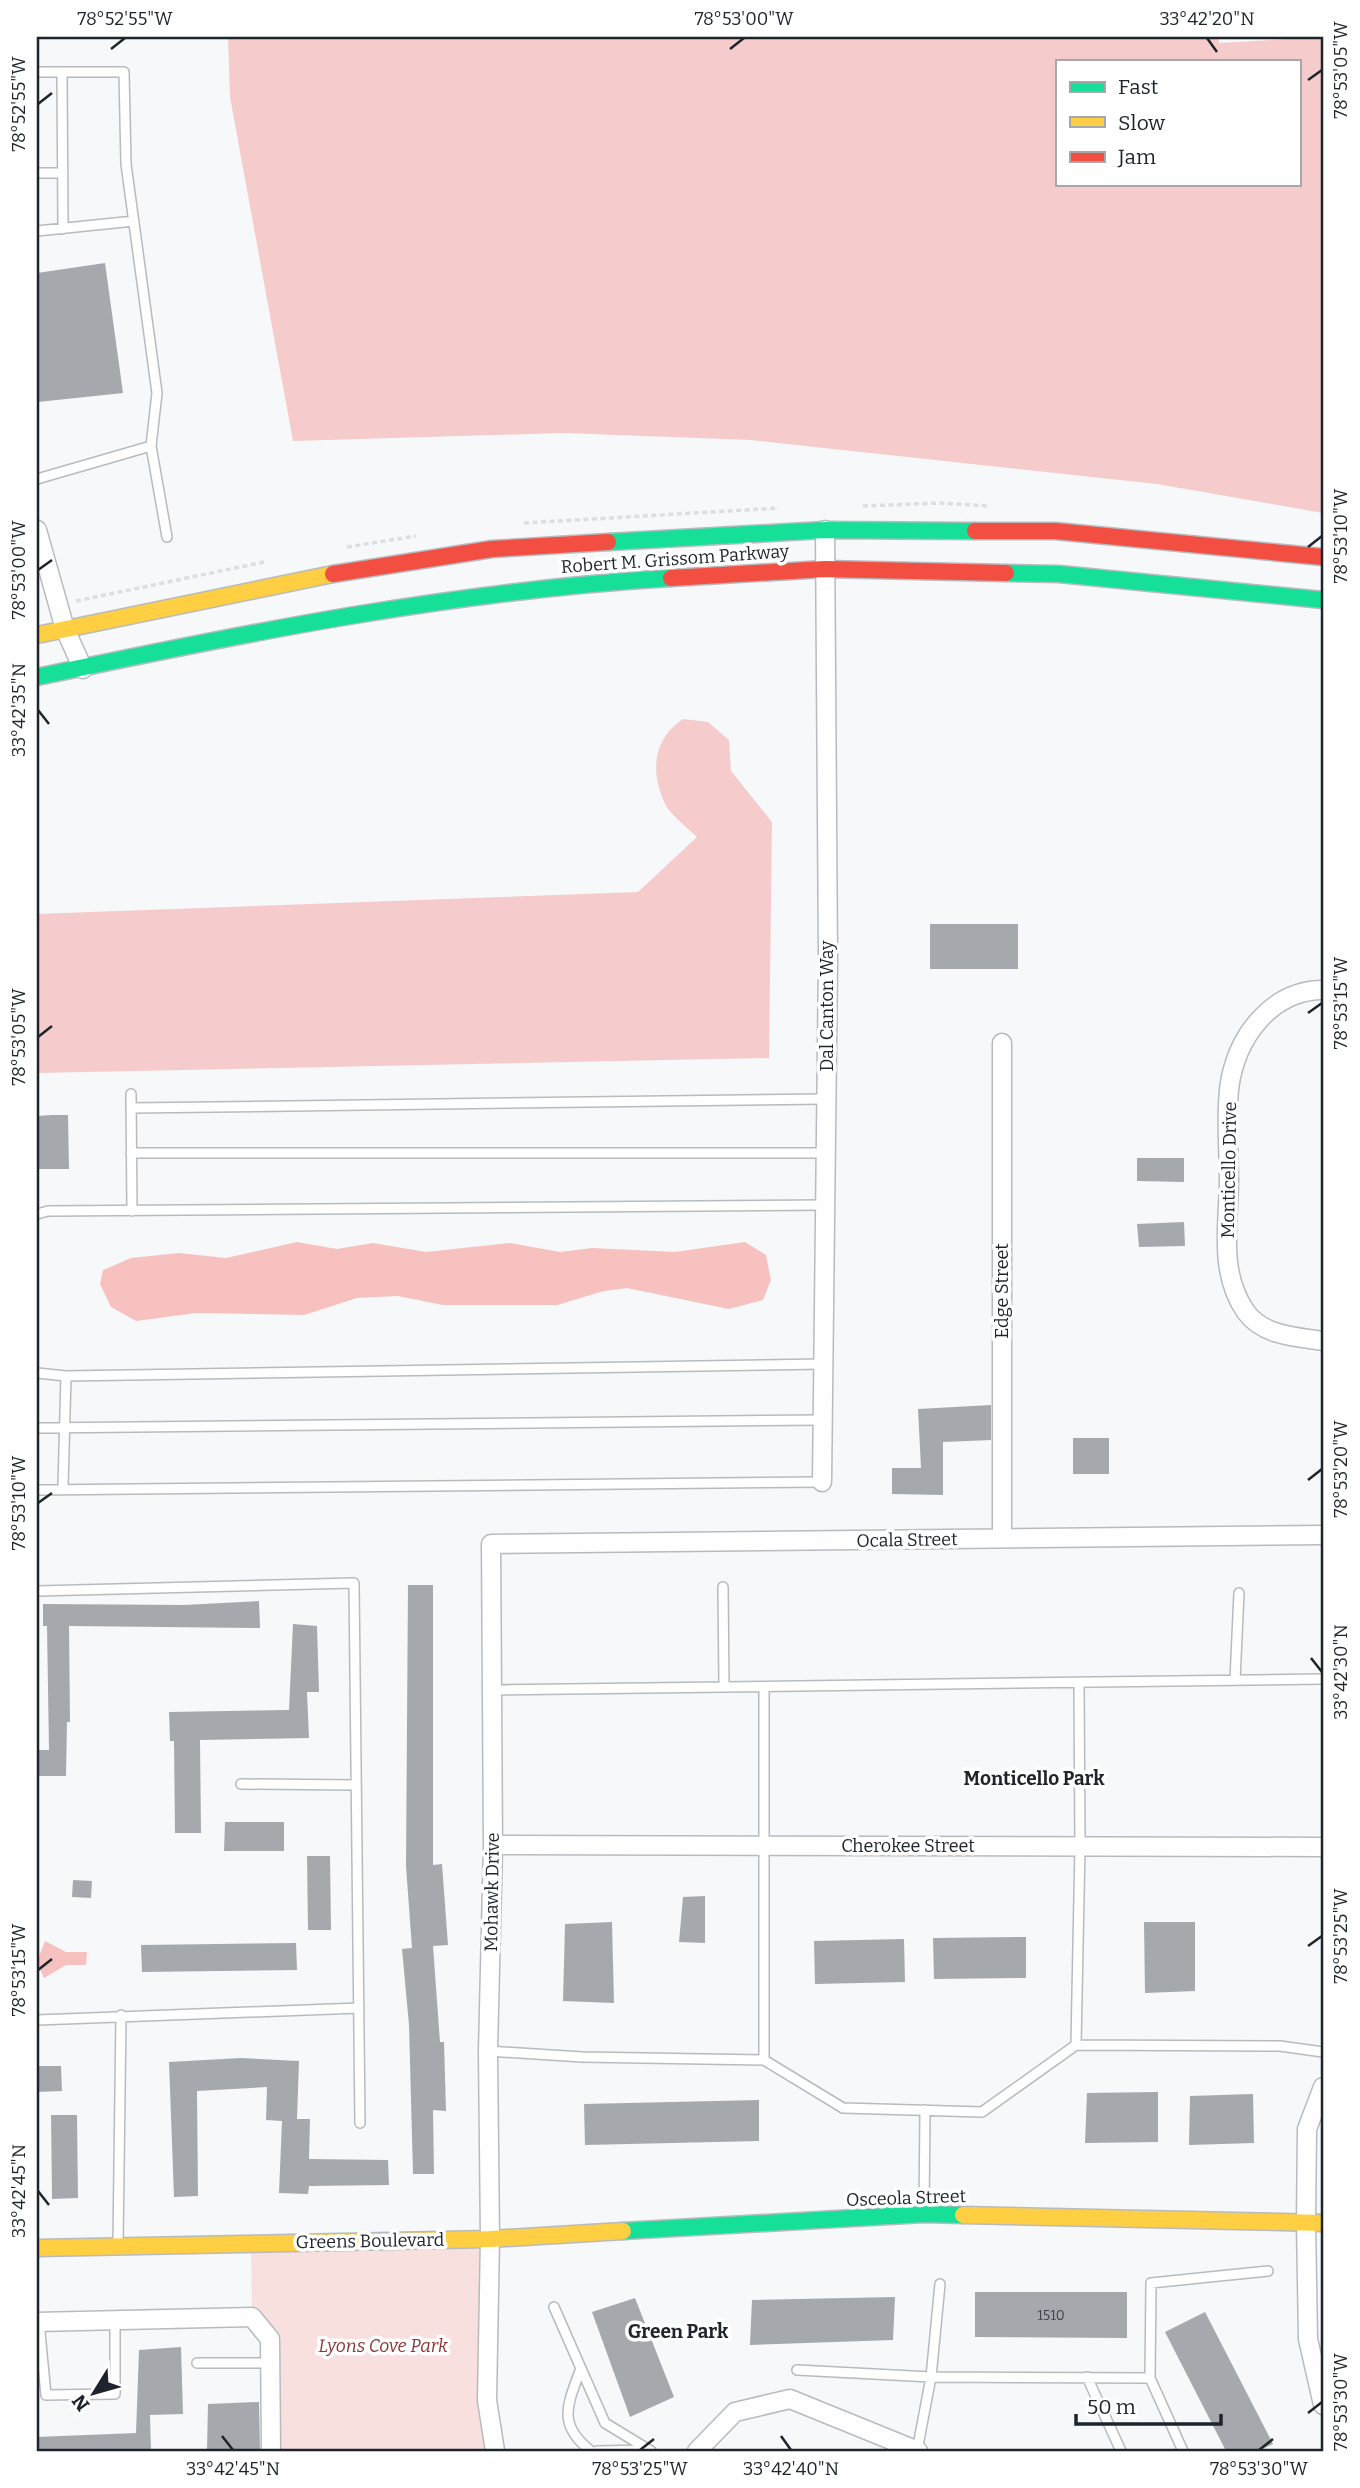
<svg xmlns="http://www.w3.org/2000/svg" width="1360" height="2488" font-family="Bitter,serif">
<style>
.green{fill:#f8e0df}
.forest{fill:#f5cccb;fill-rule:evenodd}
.water{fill:#f6c1be}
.building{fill:#a5a9ae}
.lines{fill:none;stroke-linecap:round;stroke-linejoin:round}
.lane-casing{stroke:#b7bbc0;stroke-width:12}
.street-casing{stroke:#b7bbc0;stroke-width:21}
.fast-casing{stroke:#b7bbc0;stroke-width:19}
.slow-casing{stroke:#b7bbc0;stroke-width:19}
.jam-casing{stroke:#b7bbc0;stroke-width:19}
.path{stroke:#dcdedf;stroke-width:3.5;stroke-dasharray:5 3.5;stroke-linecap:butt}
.lane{stroke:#fefefe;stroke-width:9}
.street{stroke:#fefefe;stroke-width:18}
.fast{stroke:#16e098;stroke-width:16}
.slow{stroke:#ffcf43;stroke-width:16}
.jam{stroke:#f24e42;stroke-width:16}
.ticks{fill:none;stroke:#1d242c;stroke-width:2.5}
.labels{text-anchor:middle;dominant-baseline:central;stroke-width:7;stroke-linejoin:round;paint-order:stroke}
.number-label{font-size:14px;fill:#3f454c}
.street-label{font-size:18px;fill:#1d242c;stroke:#fff}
.park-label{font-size:18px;font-style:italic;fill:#8c3435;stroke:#fff}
.neighbourhood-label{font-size:19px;font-weight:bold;fill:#1d242c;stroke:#fff}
.neatline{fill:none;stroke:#1d242c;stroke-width:2.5}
.ticks-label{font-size:18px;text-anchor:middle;fill:#1d242c}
</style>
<rect width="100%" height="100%" fill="#f6f8fa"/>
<path class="green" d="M490 2239 495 2451H271L270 2339 252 2317 251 2244Z"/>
<path class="forest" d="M228 37H1219V43L1323 37V513L1157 484 751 440 564 433 293 441 230 97ZM1057 61H1299V184H1057Z
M683 719 708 722 729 740 731 771 772 822 769 1058 37 1073V914L638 892 697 837C688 828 673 817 666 806 650 773 652 740 683 719Z"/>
<path class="water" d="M297 1242 337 1249 373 1243 426 1252 510 1243 560 1252 592 1248 675 1252 745 1242 766 1255 771 1280 763 1300 729 1309 627 1288 604 1291 557 1305H443L398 1296 357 1298 304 1315 196 1313 136 1321 111 1307 100 1284 103 1270 131 1258 179 1253 226 1258Z
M45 1941 66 1952H87L86 1965H66L44 1978 37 1962Z"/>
<path class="building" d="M105 263 123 393 38 402 37 273Z
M930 924H1018V969H930Z
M52 1115H68L69 1169H37V1116Z
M1137 1158H1184V1182L1137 1181Z
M1184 1222 1185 1246 1139 1247 1137 1224Z
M991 1405V1440L943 1442V1495L892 1494V1468H921L918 1409Z
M1073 1438H1109V1474H1073Z
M408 1585H433V1865L442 1864 448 1945 433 1946 440 2042H444L446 2111 433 2110 434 2174H413L409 2025 402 1949 412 1948 406 1866Z
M259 1601 260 1628 69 1626 70 1722H67L66 1776H37V1750H49L47 1626H43V1604L184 1605Z
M293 1624 317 1626 319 1692H307L309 1738 200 1740 201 1833H175L174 1741H170L169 1712 289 1710Z
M225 1822H284V1851H224Z
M307 1856H330L331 1930H308Z
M73 1880 92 1881 91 1898 72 1897Z
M705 1896V1943L679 1942 683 1897Z
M612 1922 614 2003 563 2001 565 1924Z
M1144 1922H1195V1991L1145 1993Z
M1026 1937V1978L934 1979 933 1938Z
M904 1939 905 1982 815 1984 814 1941Z
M296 1943 297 1970 142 1972 141 1945Z
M241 2058 299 2061 297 2119H310L309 2159 388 2160 389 2185 309 2186 308 2194 279 2193 282 2121 266 2120 267 2087 197 2091 198 2196 174 2197 169 2062Z
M37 2066H61L62 2091 37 2092Z
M1158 2092V2142L1085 2143 1087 2093Z
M1253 2094 1254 2143 1189 2145 1190 2096Z
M759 2100V2141L585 2145 584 2104Z
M51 2115H77L78 2198 52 2199Z
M975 2292H1127V2338L975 2337Z
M895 2297 893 2340 750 2345 752 2300Z
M635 2298 674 2397 630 2417 592 2312Z
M1205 2312 1273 2444 1258 2451H1226L1165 2332Z
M181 2347 183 2414 150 2415 151 2451H37V2437L136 2433 139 2350Z
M259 2402 260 2449 207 2450 208 2404Z"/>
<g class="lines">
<defs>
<path id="lane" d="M37 72H124L126 164 157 393 151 446 37 479
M62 72 63 229
M37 173H63
M37 231 134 221
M151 446 167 537
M131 1094 132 1211
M131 1108 826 1099
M131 1153H826
M37 1214 48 1211 825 1205
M37 1373 66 1376 823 1364
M37 1428 823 1420
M63 1487 66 1376
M37 1490 822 1482
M723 1587 724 1687
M37 1591 354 1583 360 2123
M1235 1680 1239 1593
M492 1690 1323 1679
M241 1784 356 1785
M37 2020 359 2008
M1076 2045 1080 1846 1079 1683
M488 2051 582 2057 764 2060 843 2108 982 2112 1076 2045 1280 2046 1323 2052
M764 2060V1687
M924 2212 925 2110
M118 2244 121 2015
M554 2307 605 2423 651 2451
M39 2322 46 2395 115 2394V2320
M197 2363H270
M581 2368C568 2404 556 2424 591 2451
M797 2370 931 2377 1150 2378 1183 2451
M1087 2377 1121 2451
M1150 2378 1151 2283 1268 2271
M597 2451 646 2450
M917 2451 931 2377 940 2284"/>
<path id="street" d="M37 530 65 629 83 669
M1323 990C1275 990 1241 1031 1231 1077 1225 1105 1229 1153 1229 1183 1228 1227 1219 1274 1246 1312 1263 1336 1297 1337 1323 1341
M1002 1043V1538
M822 1482 828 959 825 530
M493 1845 1323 1847
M1323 2087 1307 2129 1306 2223 1308 2339 1323 2405
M37 2322 252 2317 270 2339 271 2451
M495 2451 487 2400 490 2239 488 2051 493 1845 491 1544 1323 1535
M697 2451 735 2412 790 2399 918 2451"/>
<path id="fast" d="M608 542 825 530 975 531
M1006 573 1059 574 1323 600
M37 677C249 632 454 591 671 578
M623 2231 924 2214 963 2215"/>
<path id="slow" d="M37 635 333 574
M963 2215 1323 2223
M37 2248 490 2239 623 2231"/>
<path id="jam" d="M975 531H1055L1323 557
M333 574 492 549 608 542
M671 578 825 569 1006 573"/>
</defs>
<use href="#lane" class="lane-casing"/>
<use href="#street" class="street-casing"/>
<use href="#fast" class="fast-casing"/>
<use href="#slow" class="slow-casing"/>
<use href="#jam" class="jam-casing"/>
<path class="path" d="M863 506 940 503 988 506
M524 523 779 508
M347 547 416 536
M76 601 264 562"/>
<use href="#lane" class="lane"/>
<use href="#street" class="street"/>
<use href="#fast" class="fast"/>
<use href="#slow" class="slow"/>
<use href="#jam" class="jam"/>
</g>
<path class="ticks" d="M1207 38 1217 52M111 49 125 38M730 49 744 38M1308 80 1322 70M38 104 52 93M1308 547 1322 536M38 570 52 560M38 710 49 724M1308 1013 1322 1003M38 1037 52 1026M1308 1480 1322 1469M38 1503 52 1493M1311 1658 1322 1672M1308 1946 1322 1936M38 1970 52 1959M38 2191 49 2205M1308 2413 1322 2402M222 2436 233 2450M781 2436 791 2450M640 2450 654 2439M1259 2450 1273 2439"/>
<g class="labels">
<g class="number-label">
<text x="1051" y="2315">1510</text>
</g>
<g class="street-label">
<text transform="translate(675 559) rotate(-4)">Robert M. Grissom Parkway</text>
<text transform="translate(827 1006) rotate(-90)">Dal Canton Way</text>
<text transform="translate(1229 1170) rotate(-89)">Monticello Drive</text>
<text transform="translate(1002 1291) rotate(-90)">Edge Street</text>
<text transform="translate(907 1540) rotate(-1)">Ocala Street</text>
<text x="908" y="1846">Cherokee Street</text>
<text transform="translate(492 1892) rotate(-89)">Mohawk Drive</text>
<text transform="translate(906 2198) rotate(-2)">Osceola Street</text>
<text transform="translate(370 2241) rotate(-1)">Greens Boulevard</text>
</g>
<g class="park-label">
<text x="383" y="2346">Lyons Cove Park</text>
</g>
<g class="neighbourhood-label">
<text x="1034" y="1778">Monticello Park</text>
<text x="678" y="2331">Green Park</text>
</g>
</g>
<rect width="1360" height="2488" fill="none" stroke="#ffffff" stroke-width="77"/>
<rect x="1056" y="60" width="245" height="126" fill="#ffffff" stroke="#a5a7ab" stroke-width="2"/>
<rect x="1070" y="82" width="35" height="10" fill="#16e098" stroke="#a5a7ab" stroke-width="2"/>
<text x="1118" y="94" font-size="21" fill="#1d242c">Fast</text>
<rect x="1070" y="117" width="35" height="10" fill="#ffcf43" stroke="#a5a7ab" stroke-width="2"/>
<text x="1118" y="130" font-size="21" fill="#1d242c">Slow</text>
<rect x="1070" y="152" width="35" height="10" fill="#f24e42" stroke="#a5a7ab" stroke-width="2"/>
<text x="1118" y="164" font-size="21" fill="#1d242c">Jam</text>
<g transform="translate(94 2393) rotate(233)" stroke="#ffffff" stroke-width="5" paint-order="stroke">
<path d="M0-5L12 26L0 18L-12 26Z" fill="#1d242c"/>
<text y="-10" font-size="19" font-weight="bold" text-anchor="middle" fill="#1d242c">N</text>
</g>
<path d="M1076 2414v10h145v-10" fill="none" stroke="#1d242c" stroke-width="3.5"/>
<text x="1087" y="2414" font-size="21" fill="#1d242c" stroke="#ffffff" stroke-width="5" paint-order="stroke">50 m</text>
<rect x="38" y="38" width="1284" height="2412" class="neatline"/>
<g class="ticks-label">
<text x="125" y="25">78°52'55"W</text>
<text x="744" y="25">78°53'00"W</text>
<text x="1207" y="25">33°42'20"N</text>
<text transform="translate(1341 70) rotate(-90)" y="6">78°53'05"W</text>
<text transform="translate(19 104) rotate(-90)" y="6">78°52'55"W</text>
<text transform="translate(1341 536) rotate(-90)" y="6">78°53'10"W</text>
<text transform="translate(19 570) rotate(-90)" y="6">78°53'00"W</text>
<text transform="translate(19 710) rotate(-90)" y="6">33°42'35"N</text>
<text transform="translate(1341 1003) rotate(-90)" y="6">78°53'15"W</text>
<text transform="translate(19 1037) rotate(-90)" y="6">78°53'05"W</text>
<text transform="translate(1341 1469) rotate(-90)" y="6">78°53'20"W</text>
<text transform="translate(19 1503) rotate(-90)" y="6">78°53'10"W</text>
<text transform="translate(1341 1672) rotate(-90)" y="6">33°42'30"N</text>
<text transform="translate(1341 1936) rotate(-90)" y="6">78°53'25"W</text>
<text transform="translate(19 1970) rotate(-90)" y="6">78°53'15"W</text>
<text transform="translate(19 2191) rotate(-90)" y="6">33°42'45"N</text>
<text transform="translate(1341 2402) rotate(-90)" y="6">78°53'30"W</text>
<text x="233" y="2475">33°42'45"N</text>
<text x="640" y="2475">78°53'25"W</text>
<text x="791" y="2475">33°42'40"N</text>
<text x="1259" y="2475">78°53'30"W</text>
</g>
</svg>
